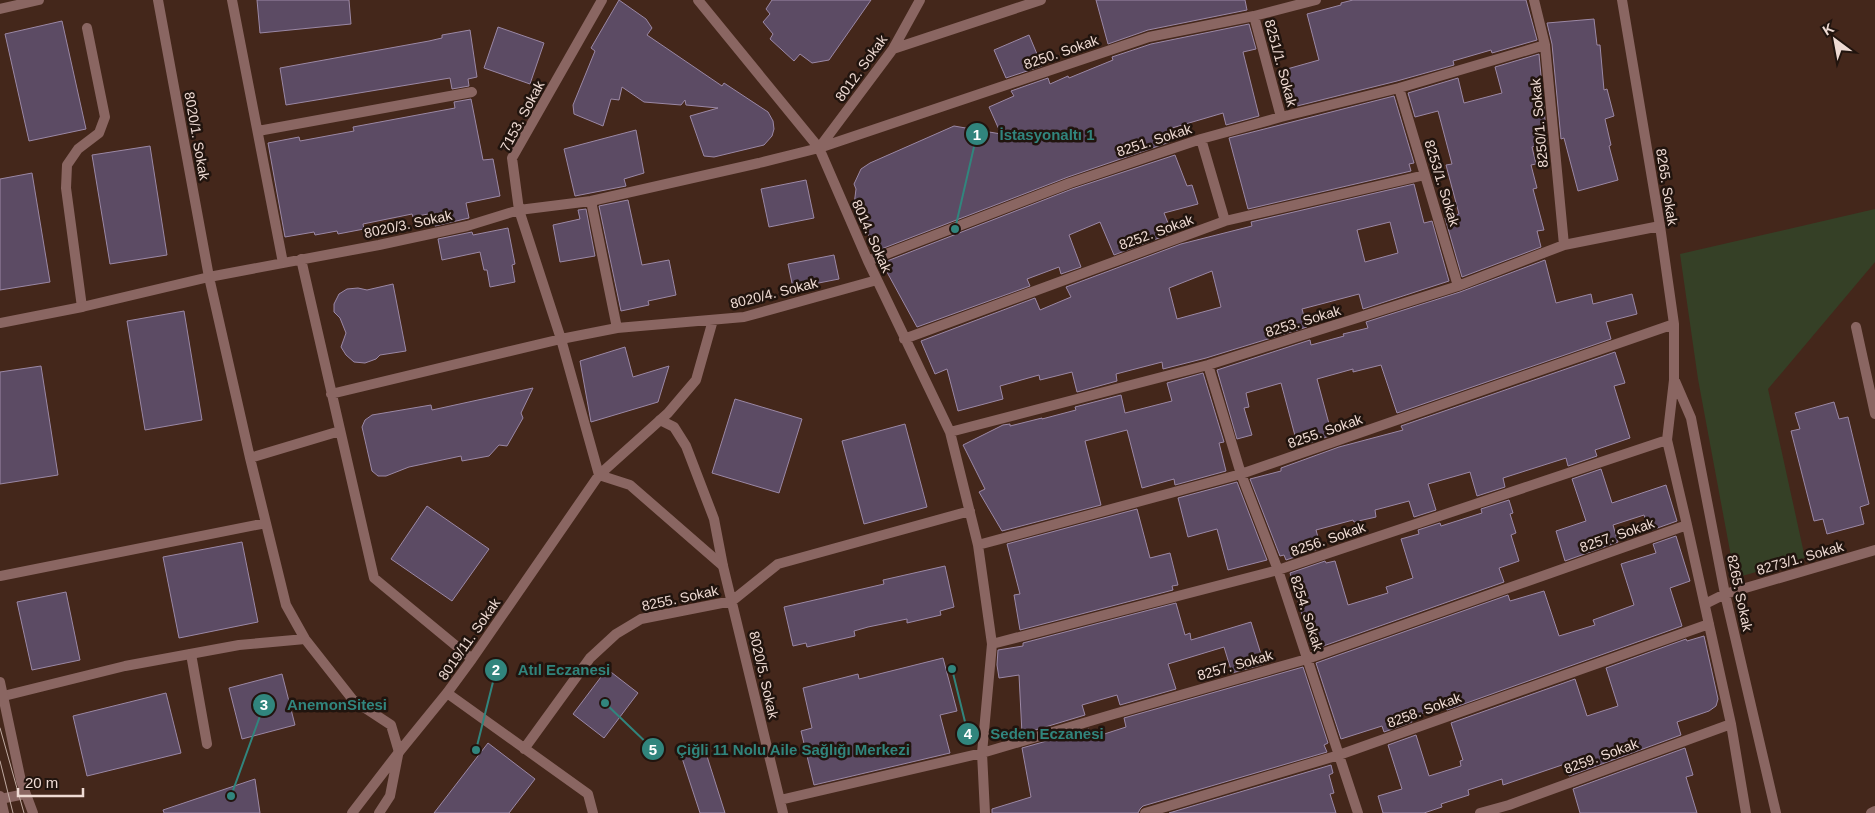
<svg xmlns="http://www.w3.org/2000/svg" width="1875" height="813" font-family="Helvetica,sans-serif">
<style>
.green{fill:#354026}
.building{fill:#5c4b64;stroke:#9b88a5;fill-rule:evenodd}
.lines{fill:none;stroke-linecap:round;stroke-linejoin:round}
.service{stroke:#8a6662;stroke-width:10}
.minor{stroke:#8a6662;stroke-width:10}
.tertiary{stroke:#8a6662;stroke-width:10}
.tram{stroke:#c0aaa2;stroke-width:1}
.labels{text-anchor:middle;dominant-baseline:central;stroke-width:5;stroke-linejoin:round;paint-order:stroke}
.street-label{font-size:14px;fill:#efdbd4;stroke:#21140e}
.leader{fill:none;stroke:#31857d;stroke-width:2}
.callout-dot{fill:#31857d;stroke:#21140e;stroke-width:2}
.mark-label{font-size:15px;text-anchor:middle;font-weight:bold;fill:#fff}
.callout-label{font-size:15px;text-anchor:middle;font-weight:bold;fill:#31857d;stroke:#21140e;stroke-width:5;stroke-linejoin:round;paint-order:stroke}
</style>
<rect width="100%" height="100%" fill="#44271b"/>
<path class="green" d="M1875 209V262L1768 389 1805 558 1735 578 1698 379 1680 254Z"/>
<path class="building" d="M257 0H349L351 24 260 33Z
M619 0 646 19 652 28 647 35 722 86 724 83 768 112 773 121 774 129 772 136 764 145 714 157 704 156 690 116 718 108 686 105 685 100 681 105 644 102 622 87 619 100 611 99 603 126 574 114 573 105 595 51 591 48Z
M772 0H871L829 60 812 63 800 54 794 61 770 39 773 34 763 22 770 14 766 9Z
M1096 0H1245L1247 10 1148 30 1108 44Z
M1353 0H1526L1537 40 1492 53 1491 50 1453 61 1454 65 1397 81 1297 106 1287 69 1319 60 1307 14 1341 5V3Z
M1594 19 1597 45H1600L1604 90 1607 89 1614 116 1605 119 1611 145 1609 146 1618 180 1578 191 1564 138 1561 139 1552 44 1547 23Z
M62 21 86 129 29 141 5 34Z
M1249 24 1256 49 1243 52 1259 116 1226 125 1223 113 1172 128 1174 133 1167 136 1170 142 1068 177 876 251 854 205 856 189 854 184 861 169 870 163 954 126 1001 134 989 107 1014 96 1011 91 1048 78 1050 84 1068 76 1069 78 1113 60 1112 57 1151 44Z
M498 27 544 43 530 84 484 68Z
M470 30 477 77 468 79 469 86 452 89 450 78 286 105 280 68 429 41 442 38V35Z
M1029 35 1042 66 1006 78 994 50Z
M1539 54 1547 142 1532 147 1536 164 1531 165 1537 188 1533 189 1544 230 1537 231 1541 247 1462 277 1445 218 1459 214 1446 165 1452 164 1438 111 1415 117 1408 93 1458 78 1464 103 1502 93 1495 67Z
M1394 96 1414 163 1409 164 1411 171 1248 209 1229 138Z
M471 99 483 160 493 159 500 196 466 203 469 218 435 226 433 213 413 217 412 214 363 224 364 229 338 234 337 231 315 235 314 232 285 237 268 143 299 137 300 141 354 131 353 127 455 108 454 102Z
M636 130 644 173 624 179 626 186 575 196 564 149Z
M150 146 167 255 110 264 92 155Z
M1175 155 1187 186 1192 185 1198 204 1164 213 1172 233 1114 255 1100 222 1069 235 1081 267 1061 274 1059 267 1027 279 1030 286 917 327 882 263 1072 189Z
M32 173 50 282 0 290V179Z
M806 180 814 218 769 227 761 189Z
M1414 184 1424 223 1432 221 1449 281 1363 309 1359 294 1302 309 1307 327 1206 358 1163 369 1162 362 1116 374 1117 381 1077 392 1072 372 1040 380 1039 375 1000 386 1003 399 958 411 947 369 935 374 921 341 1035 298 1040 310 1071 297 1066 287 1181 244 1252 226 1251 222ZM1390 222 1398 253 1365 262 1357 230ZM1212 271 1221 307 1177 319 1169 288Z
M628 200 642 265 669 260 676 295 648 301 649 305 621 311 599 206Z
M586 209 595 256 560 262 553 225 580 219 578 210Z
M508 228 515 264 512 265 515 282 490 287 487 270H484L480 252 442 260 438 239 472 232 473 235Z
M834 255 839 279 793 288 788 264Z
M1545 260 1556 303 1591 294 1593 304 1632 294 1637 314 1606 322 1611 339 1397 413 1381 365 1353 372V369L1317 379 1332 435 1298 447 1281 383 1246 393 1249 407 1244 408 1252 435 1237 439 1217 370 1310 340 1311 345 1344 336 1343 334 1368 328 1366 322 1460 292Z
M393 284 406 351 380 355 376 359 365 363 354 362 346 355 341 347 346 333 340 318 334 312V304L339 294 347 289 358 288 367 290Z
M184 311 202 420 145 430 127 321Z
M625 347 633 377 669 366 658 402 591 422 580 361Z
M1615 352 1625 383 1614 386 1630 438 1595 450 1597 456 1568 466 1566 458 1503 478 1505 487 1477 496 1470 472 1428 484 1436 510 1414 517 1409 501 1375 510 1376 517 1354 522 1353 520 1316 530 1321 548 1286 560 1284 555 1280 556 1250 479 1281 471V468L1339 447 1403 430 1401 426Z
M41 366 58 475 0 484V372Z
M1203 373 1224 442 1219 443 1226 471 1175 485 1174 479 1142 488 1127 430 1085 441 1101 505 1002 531 979 492 985 489 963 445 1003 425 1010 424V426L1042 418V419L1076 410 1075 407 1121 395 1125 413 1172 401 1167 383Z
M533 388 521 413 523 418 507 446 499 445 489 456 462 461 461 456 409 467 386 476H378L372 471 362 427 365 420 372 415 431 405 432 410Z
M735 399 802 419 779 493 712 473Z
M1834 402 1839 419 1848 417 1869 504 1860 507 1864 524 1827 534 1823 519 1814 521 1791 431 1800 429 1795 413Z
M905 424 927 507 864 524 842 441Z
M1601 469 1612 503 1666 485 1677 521 1649 531 1644 515 1613 525 1618 542 1565 561 1556 531 1586 521 1572 479Z
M1237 482 1267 560 1228 570 1217 529 1188 537 1178 498Z
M1509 500 1513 513 1510 514 1516 533 1511 535 1519 561 1499 568 1504 582 1312 650 1290 573 1325 561 1326 563 1335 561 1348 605 1388 593 1386 587 1413 578 1401 539 1419 534 1418 530 1440 523 1441 526 1482 513 1481 509Z
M427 506 489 549 452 601 391 559Z
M1137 509 1150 558 1170 553 1178 585 1172 586 1173 590 1020 630 1014 595 1020 594 1007 544Z
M1676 536 1690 581 1670 588 1682 626 1447 710 1446 706 1411 717 1412 722 1384 732 1382 726 1341 739 1316 663 1508 595 1510 601 1544 591 1559 636 1595 625 1593 620 1634 605 1621 564 1656 553 1653 544Z
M242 542 258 622 179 638 163 557Z
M945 566 954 607 940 611 941 615 907 623V619L868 627 854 631 855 636 807 647 806 643 793 646 784 607 884 584 883 580Z
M66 592 80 660 32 670 17 602Z
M1176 603 1185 635 1190 633 1191 640 1251 622 1264 664 1232 673 1224 647 1168 664 1176 689 1120 705 1117 695 1082 705 1085 715 1022 734 1019 675 999 678 997 665 998 650 1023 646V643Z
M1704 636 1718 699 1716 706 1709 711 1677 722 1681 735 1569 776 1565 764 1503 785 1502 779 1468 790 1469 795 1441 804 1442 807 1424 813H1383L1378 796 1402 789 1388 745 1416 735 1429 776 1461 766 1460 761 1463 760 1451 723 1575 679 1587 716 1618 706 1606 668 1686 639 1687 641Z
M943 658 957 711 940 715 950 753 814 785 801 731 812 728 803 688 858 674 859 679Z
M1303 667 1328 743 1324 745 1327 752 1143 806 1140 809 1138 813H992V809L1031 797 1022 748 1089 729 1092 738 1126 727 1124 718Z
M607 669 638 693 604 738 573 714Z
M282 674 295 725 242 739 229 688Z
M166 693 181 753 87 776 73 716Z
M488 743 535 779 509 813H434Z
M1685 748 1693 775 1686 777 1697 813H1580L1573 789Z
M705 750 725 813H700L682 758Z
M1331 765 1333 773 1329 775 1334 793 1330 794 1336 813H1169Z
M255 779 260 813H164L163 810Z"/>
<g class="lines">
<path class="service" d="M82 307 66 188 67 165 78 149 99 133 105 117 87 28
M660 420 674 427 686 446 714 519 723 566
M191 654 207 744"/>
<path class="minor" d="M158 0 209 277 250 458 286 605 305 639 353 700 391 725 399 752
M232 0 283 263
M602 0 512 158 519 210 561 339 599 475 630 485 723 566 783 813
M698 0 819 148 868 261 950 432 978 545 992 644 982 753 985 813
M1534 0 1545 45 1564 245
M1622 0 1660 226 1674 324V380L1667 440 1687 525 1731 724 1746 813
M0 9 39 0
M1254 16 1281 117
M893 49 1041 0
M1399 88 1458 286
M258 131 472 92
M1201 139 1225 221
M819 148 893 49 920 0
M591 201 617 328
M301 259 374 578 472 659
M868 261 1070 183 1201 139 1281 117 1399 88 1545 45
M0 323 82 307 209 277 379 245 467 226 519 210 591 201 759 163 819 148 1149 37 1254 16 1316 0
M1856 327 1875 414
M904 339 1225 221 1425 175
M1208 365 1241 474 1278 570 1358 813
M1675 381 1691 418 1725 594 1776 813
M331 394 561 339 617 328 744 317 877 280
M950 432 1208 365 1458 286 1564 245 1660 226
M250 458 340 431
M978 545 1241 474 1674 324
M0 576 266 523
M1705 604 1725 594 1875 550
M992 644 1278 570 1667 440
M447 693 588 794 593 813
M0 697 125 666 239 645 305 639
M524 749 590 658 616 634 641 619 732 601 778 564 970 511
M399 752 447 693 472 659 599 475 668 413 696 380 713 320
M0 799 25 794
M780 800 982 753 1114 714 1307 659 1687 525
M1145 813 1339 755 1709 624
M1480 813 1509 805 1731 724"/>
<path class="tertiary" d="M0 682 21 781 33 813
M0 796 4 813
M352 813 399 752
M379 813 390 796 398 755
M1871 813 1875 811"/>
<path class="tram" d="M0 728 24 813
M0 761 13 813"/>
</g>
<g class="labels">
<g class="street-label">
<text transform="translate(1061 52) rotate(-19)">8250. Sokak</text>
<text transform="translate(1281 63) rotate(75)">8251/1. Sokak</text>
<text transform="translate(861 68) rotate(-54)">8012. Sokak</text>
<text transform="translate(522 116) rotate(-62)">7153. Sokak</text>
<text transform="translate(1539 123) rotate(-95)">8250/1. Sokak</text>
<text transform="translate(197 136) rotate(80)">8020/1. Sokak</text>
<text transform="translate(1154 140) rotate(-18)">8251. Sokak</text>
<text transform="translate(1442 183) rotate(73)">8253/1. Sokak</text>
<text transform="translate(1667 187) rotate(81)">8265. Sokak</text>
<text transform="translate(408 224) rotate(-12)">8020/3. Sokak</text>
<text transform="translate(1156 232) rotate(-20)">8252. Sokak</text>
<text transform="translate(872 236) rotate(66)">8014. Sokak</text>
<text transform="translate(774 293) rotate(-14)">8020/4. Sokak</text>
<text transform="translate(1303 321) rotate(-17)">8253. Sokak</text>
<text transform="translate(1325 431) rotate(-19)">8255. Sokak</text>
<text transform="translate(1617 535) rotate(-19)">8257. Sokak</text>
<text transform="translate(1328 539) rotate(-19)">8256. Sokak</text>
<text transform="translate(1800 558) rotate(-16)">8273/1. Sokak</text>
<text transform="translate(1740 593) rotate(78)">8265. Sokak</text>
<text transform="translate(680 598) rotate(-12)">8255. Sokak</text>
<text transform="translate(1307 613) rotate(72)">8254. Sokak</text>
<text transform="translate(469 639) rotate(-55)">8019/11. Sokak</text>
<text transform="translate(1235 665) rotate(-16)">8257. Sokak</text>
<text transform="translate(764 675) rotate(77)">8020/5. Sokak</text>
<text transform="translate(1424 710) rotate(-20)">8258. Sokak</text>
<text transform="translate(1601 756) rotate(-20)">8259. Sokak</text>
</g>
</g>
<path class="leader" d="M955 229L977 134M476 750L496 670M231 796L264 705M952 669L968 734M605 703L653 749"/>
<g class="callout-dot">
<circle cx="955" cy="229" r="5"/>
<circle cx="476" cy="750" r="5"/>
<circle cx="231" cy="796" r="5"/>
<circle cx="952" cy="669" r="5"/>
<circle cx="605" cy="703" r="5"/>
<circle cx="977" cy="134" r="12"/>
<circle cx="496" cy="670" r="12"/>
<circle cx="264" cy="705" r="12"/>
<circle cx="968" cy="734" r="12"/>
<circle cx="653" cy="749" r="12"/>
</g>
<g class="mark-label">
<text x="977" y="140">1</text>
<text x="496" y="675">2</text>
<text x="264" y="710">3</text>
<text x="968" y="739">4</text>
<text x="653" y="755">5</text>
</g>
<g class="callout-label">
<text x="1047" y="140">İstasyonaltı 1</text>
<text x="564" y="675">Atıl Eczanesi</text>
<text x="337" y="710">AnemonSitesi</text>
<text x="1047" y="739">Seden Eczanesi</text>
<text x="793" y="755">Çiğli 11 Nolu Aile Sağlığı Merkezi</text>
</g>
<g transform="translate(1835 40) rotate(328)" stroke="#21140e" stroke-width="4" paint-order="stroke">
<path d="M0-4L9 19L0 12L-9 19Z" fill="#efdbd4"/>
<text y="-8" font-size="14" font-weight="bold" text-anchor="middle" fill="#efdbd4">K</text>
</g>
<path d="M18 788v8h65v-8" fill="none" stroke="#efdbd4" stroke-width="2.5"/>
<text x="25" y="788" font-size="15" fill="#efdbd4" stroke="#21140e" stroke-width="4" paint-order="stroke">20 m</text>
</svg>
